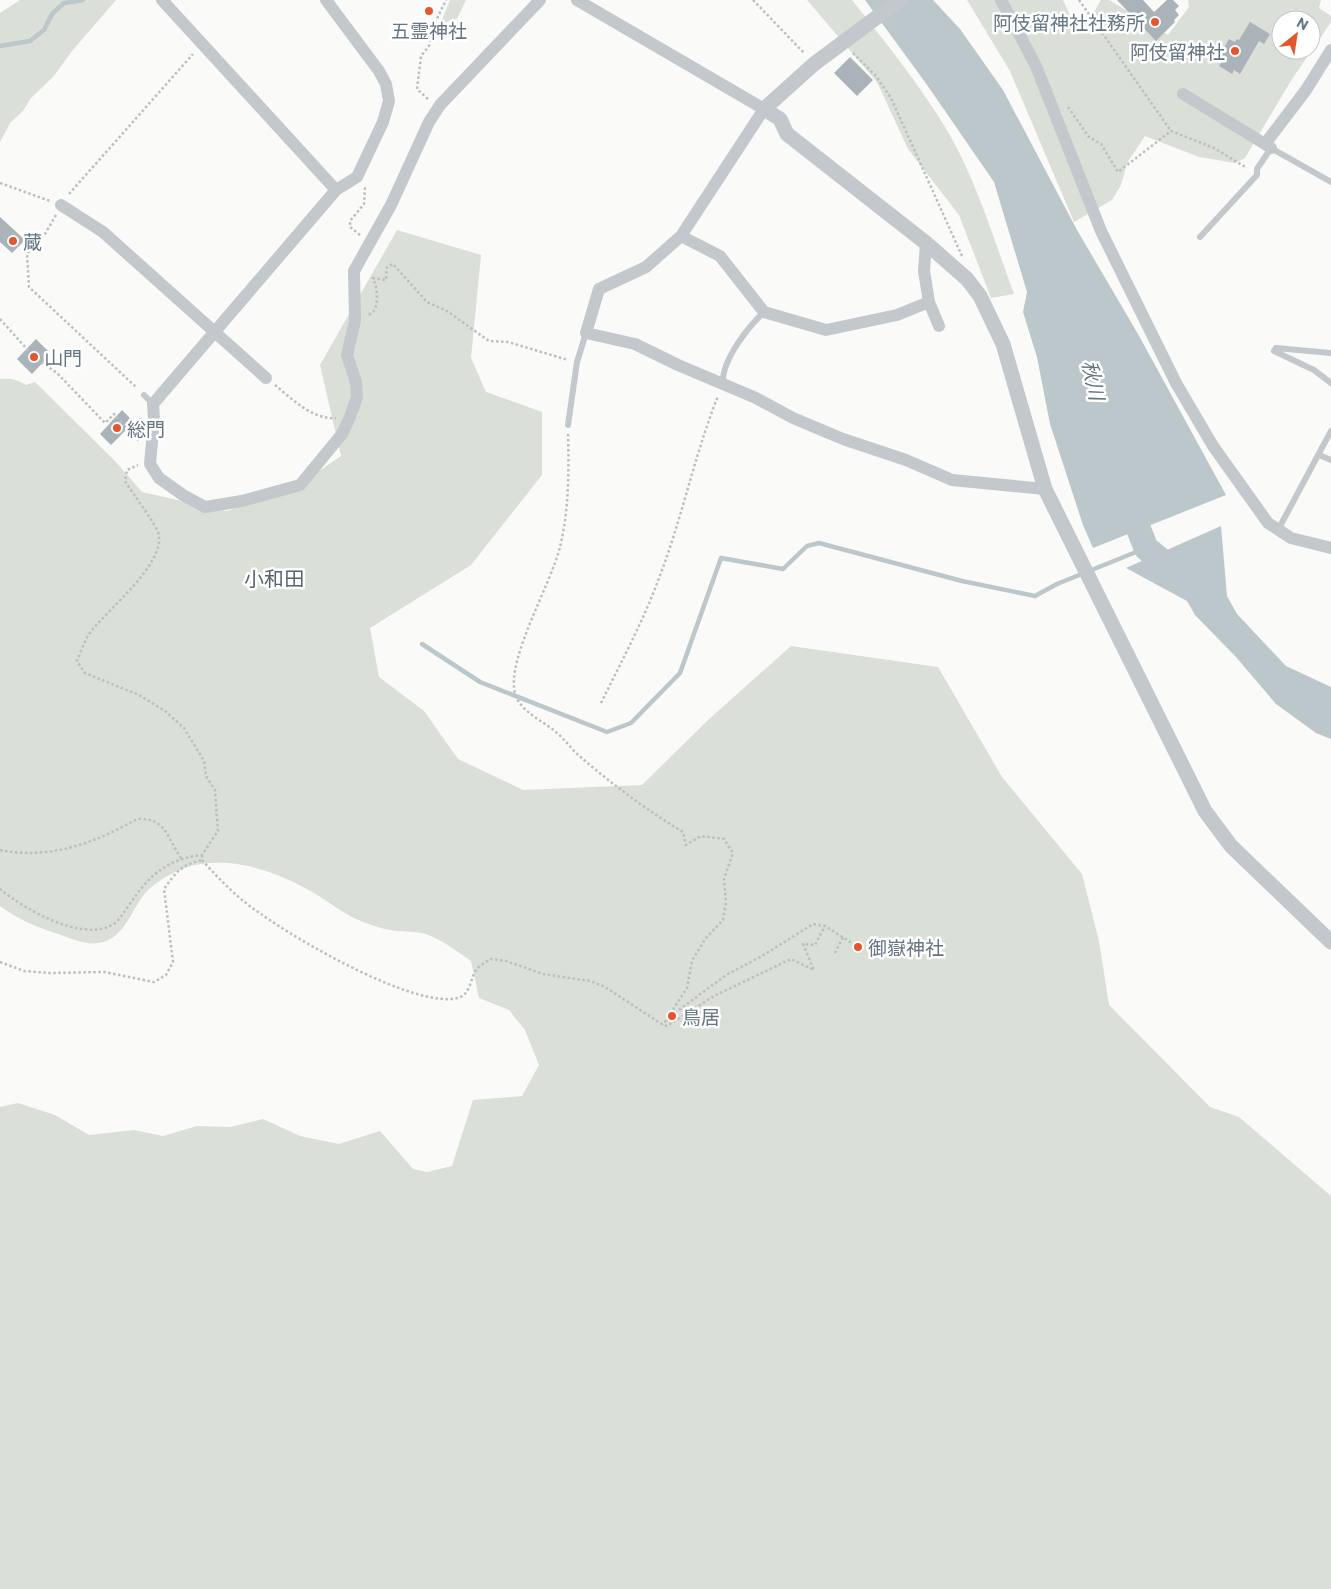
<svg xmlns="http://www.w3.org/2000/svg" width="1331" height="1589" font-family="Commissioner,'Noto Sans JP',sans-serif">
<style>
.green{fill:#dadfd7;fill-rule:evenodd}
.water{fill:#bbc7cb}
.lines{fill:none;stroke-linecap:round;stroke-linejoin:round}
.stream{stroke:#bbc7cb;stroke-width:4.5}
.river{stroke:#bbc7cb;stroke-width:25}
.building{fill:#aab3b9}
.path{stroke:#bbbfc2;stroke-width:2.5;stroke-dasharray:2.5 2.5;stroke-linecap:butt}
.service{stroke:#c3c8cc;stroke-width:6}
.minor{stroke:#c3c8cc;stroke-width:12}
.tertiary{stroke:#c3c8cc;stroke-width:15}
.poi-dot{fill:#e4572e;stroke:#fff;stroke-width:2}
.labels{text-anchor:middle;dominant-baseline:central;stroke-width:5;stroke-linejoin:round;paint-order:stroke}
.poi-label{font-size:19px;fill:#657683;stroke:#fff;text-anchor:start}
.water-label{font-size:20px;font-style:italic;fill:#60757c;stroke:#fff}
.neighbourhood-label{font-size:20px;fill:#57646e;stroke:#fff}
</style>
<rect width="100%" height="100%" fill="#fafaf8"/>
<path class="green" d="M20 0H116L72 51 53 77 30 99 23 111 10 123 0 142V13Z
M450 0H466L457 19 440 24Z
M807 0H852C885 42 921 86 948 132 977 182 994 240 1014 294L991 298 959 215 908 149 877 82Z
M967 0H1063L1073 22 1086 26 1101 0H1109L1168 35 1189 7 1188 0H1321L1319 8 1331 16V22L1292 79 1245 158 1235 163 1199 157 1145 136 1127 163 1121 185 1112 200 1074 222 1010 71ZM1281 20H1311V50H1281Z
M397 230 481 255 471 358 486 392 542 412V475L471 565 370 628 379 677 424 711 458 759 523 790 642 785 707 721 791 646 938 667 1002 777 1082 874 1099 941 1109 1005 1210 1107 1239 1117 1331 1196V1589H0V1107L18 1103 55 1115 89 1135 134 1130 163 1136 197 1126 230 1127 263 1119 300 1136 339 1144 380 1131 413 1169 427 1172 452 1166 473 1100 522 1096 539 1065 525 1030 509 1010 479 998 471 961C457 951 442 940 426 934 416 931 405 932 395 931 383 929 367 924 356 919 341 912 328 901 314 893 278 872 237 857 195 865 178 869 154 881 143 896 131 912 122 941 98 943 86 945 72 939 61 935 39 928 19 920 0 906V379C10 378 17 379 26 385L35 382 115 461 142 492 226 511 284 495 341 456 320 365Z"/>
<path class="water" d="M865 0H933L960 29 1003 90 1077 230 1138 334 1226 495 1093 548 1083 525 1050 424 1037 357 1023 312 1027 292 994 182 925 82Z
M1221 526 1227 596 1237 614 1286 666 1331 687V739L1316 733 1276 704 1236 657 1195 615 1187 601 1126 568Z"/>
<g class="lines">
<path class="stream" d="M0 46 30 41 44 30 52 14 64 3 83 0
M422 644 480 682 607 732 631 723 680 673 721 558 783 569 807 546 819 543 962 581 1035 596 1057 584 1146 548"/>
<path class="river" d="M1127 499 1146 548 1181 577"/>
</g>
<path class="building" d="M1117 0H1143L1154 12 1167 0H1173L1179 6 1175 10 1179 15 1174 20 1175 22 1156 41Z
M1250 22 1270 34 1264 44 1259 41 1240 74 1234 70 1232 74 1219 66 1222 61 1218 58 1229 39 1235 42 1237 39 1239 40Z
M850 57 873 80 857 96 834 73Z
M0 217 25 240 12 253 0 242Z
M36 339 51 354 32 374 17 359Z
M122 410 134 422 111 445 100 434Z"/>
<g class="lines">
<path class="path" d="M753 0 804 53
M1079 0 1171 131
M853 53 876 76 891 98 962 256
M428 99 417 89 421 56 429 46 432 29 446 0
M1068 107 1089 137 1101 144 1118 172 1171 131 1214 148 1247 168
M0 183 50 201
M69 194 193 54
M56 215 45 234 27 254 29 287 137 388
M360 235 350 227V221L364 204 365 187
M369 315 375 310C378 298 378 291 373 278L386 280 387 267 393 264 427 302 447 311 489 341 508 342 568 360
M0 319 34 357 57 373 105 423 114 414 140 442
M275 385C292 399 313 420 336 418
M130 432 141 418
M568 434C569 471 569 510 560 547 551 584 506 660 515 693 520 713 545 721 558 734 565 740 570 747 576 753 609 782 645 809 683 832L686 845 701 836 724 839 733 853 724 879 726 902 723 920 705 939 692 961 687 988 663 1025
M601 703C621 662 643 622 659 578 682 519 694 456 718 396
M0 850C49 860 95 843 137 819 166 817 167 838 181 858
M202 855V860C220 880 238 899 261 914 297 940 415 1009 458 998 471 994 470 979 476 970 480 965 486 962 491 959L506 961 543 974 590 981 605 987 663 1025 667 1026 714 996 791 959 814 970 803 944 815 945 825 926
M0 889C24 909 81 942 112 925 119 922 124 911 129 905 149 876 166 859 202 855L218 831 215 790 206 776 204 761 184 728 165 711 139 695 85 673 77 661C81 651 85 639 92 630 109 609 163 565 159 536 158 526 132 493 125 481L127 470 138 465
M835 953 843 937
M0 962 24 971 49 973 105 972 154 982 166 975 173 962 164 889C176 872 181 865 202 860
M667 1019 726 975 762 956 813 924 825 926 855 945"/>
<path class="service" d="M1200 237 1257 175V169L1271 148 1331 182
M1331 353 1276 348 1274 351 1314 370 1331 383
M723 384C721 361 748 327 764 312
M144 395 153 404
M568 425 577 362 586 333
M1319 455 1331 460
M1278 530 1331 431"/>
<path class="minor" d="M162 0 336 190
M326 0 379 71 386 84 389 101 383 122 357 177 336 190 153 404 154 420 150 464 159 478 183 495 205 507 242 501 300 485 342 434 350 417 357 397 356 382 347 355 355 321 354 271 391 205 429 122 440 105 540 0
M577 0 764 109 681 236 646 267 599 289 586 333 635 344 678 365 756 398 793 418 843 439 906 460 952 480 1045 489
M1001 0 1036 66 1101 231 1176 383 1213 446 1268 523 1291 538 1331 548
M1183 94 1265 144
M1271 148 1265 144 1306 90 1331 50
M61 205 103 232 266 378
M681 236 720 256 764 312 826 330 897 315 929 302 924 271 926 243
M929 302 939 326"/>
<path class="tertiary" d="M900 0 814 64 764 109 780 119 787 134 926 243 967 279 980 296 1003 344 1045 489 1205 811 1231 846 1331 942"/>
</g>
<g class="poi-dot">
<circle cx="429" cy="11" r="5"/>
<circle cx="1155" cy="22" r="5"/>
<circle cx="1235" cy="51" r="5"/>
<circle cx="13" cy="241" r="5"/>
<circle cx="34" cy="357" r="5"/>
<circle cx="117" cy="428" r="5"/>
<circle cx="858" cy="947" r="5"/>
<circle cx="672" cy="1016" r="5"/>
</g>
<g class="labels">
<g class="poi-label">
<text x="1145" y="22" text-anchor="end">阿伎留神社社務所</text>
<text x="429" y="30" text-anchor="middle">五霊神社</text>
<text x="1225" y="51" text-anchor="end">阿伎留神社</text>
<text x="23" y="241">蔵</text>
<text x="44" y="357">山門</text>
<text x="127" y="428">総門</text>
<text x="868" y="947">御嶽神社</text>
<text x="682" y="1016">鳥居</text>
</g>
<g class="water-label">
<text transform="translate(1094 380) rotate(78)">秋川</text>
</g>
<g class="neighbourhood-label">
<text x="274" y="578">小和田</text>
</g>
</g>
<g transform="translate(1296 35) rotate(30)"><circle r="24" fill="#ffffff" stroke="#c1c8cd"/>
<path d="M0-4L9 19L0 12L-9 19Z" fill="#e4572e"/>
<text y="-8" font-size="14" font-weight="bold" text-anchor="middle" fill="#657683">N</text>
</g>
</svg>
